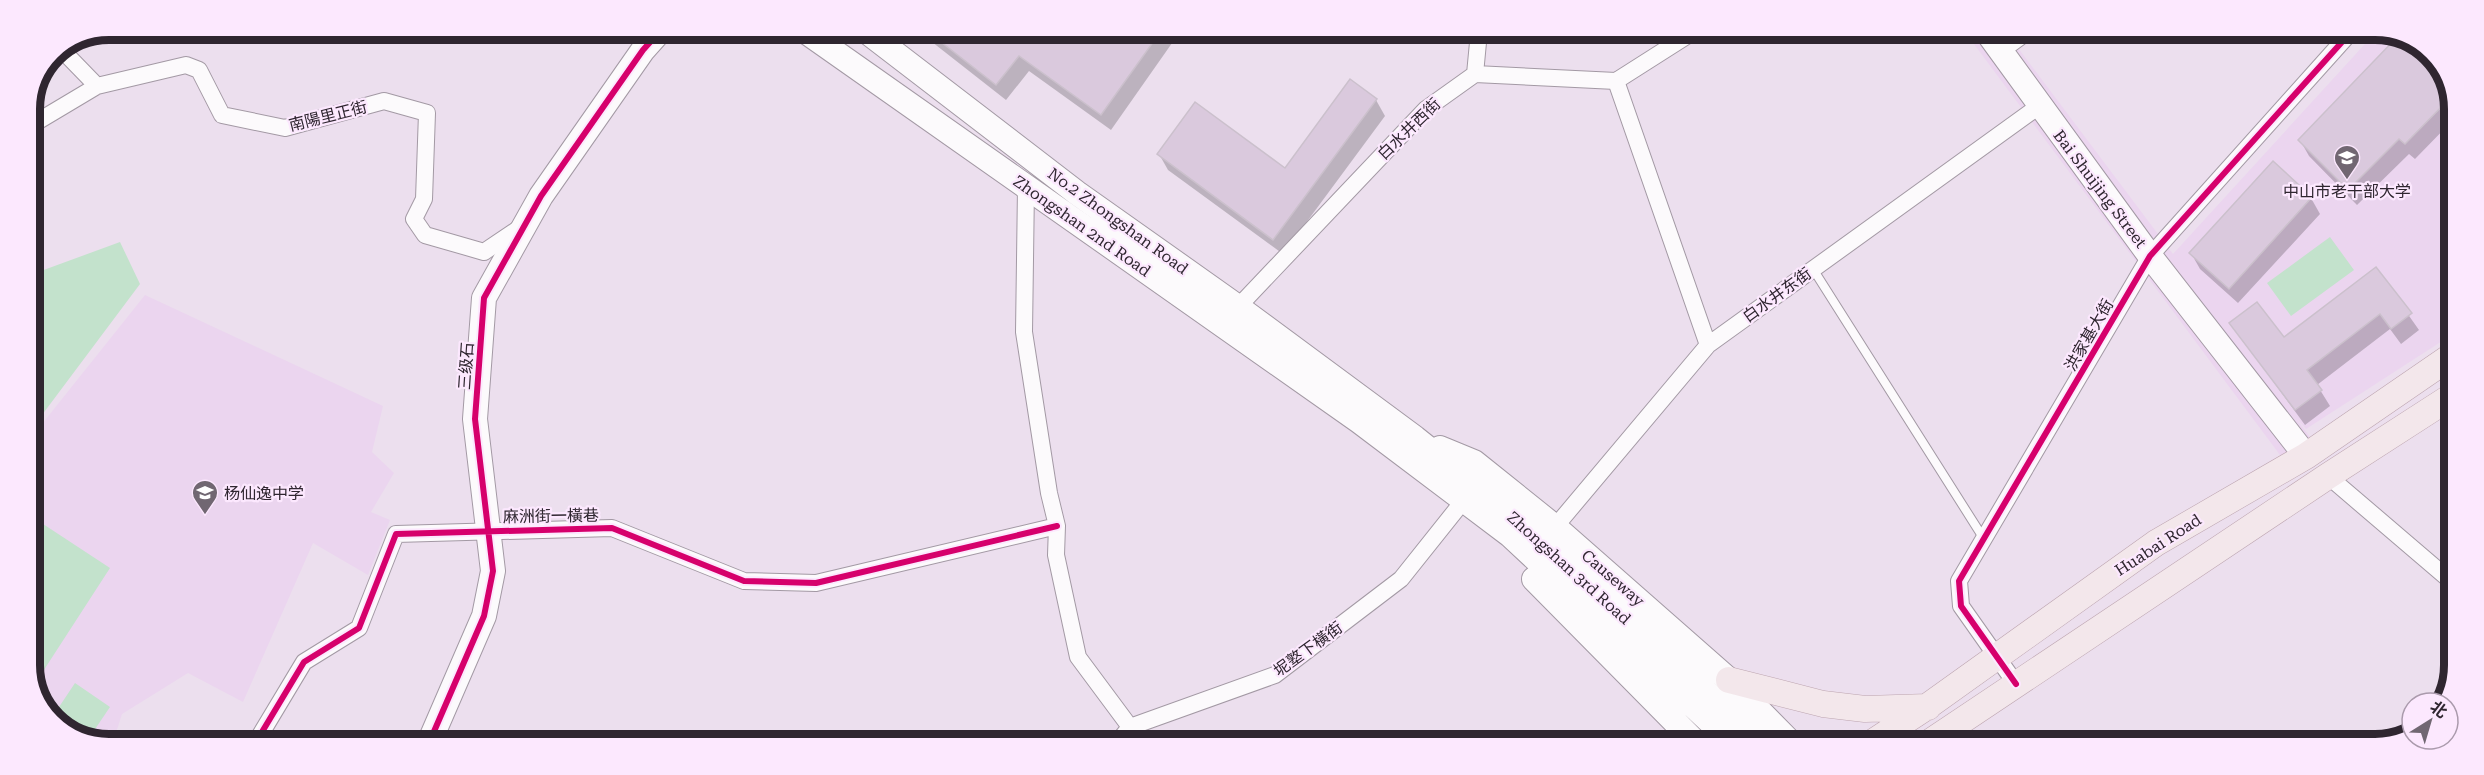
<svg xmlns="http://www.w3.org/2000/svg" width="2484" height="775" font-family="'Roboto Serif','Noto Sans SC',serif">
<style>
.built{fill:#ebd5ef}
.green{fill:#c3e2cc}
.shadow{fill:#0003}
.building{fill:#dac9dd;stroke:#cbc0cc;stroke-width:1.5}
.lines{fill:none;stroke-linecap:round;stroke-linejoin:round}
.lane-casing{stroke:#a399a4;stroke-width:10}
.street-casing{stroke:#a399a4;stroke-width:18}
.secondary-casing{stroke:#a399a4;stroke-width:26}
.primary-casing{stroke:#bda5b0;stroke-width:27}
.lane{stroke:#fcfafc;stroke-width:8}
.street{stroke:#fcfafc;stroke-width:16}
.secondary{stroke:#fcfafc;stroke-width:24}
.primary{stroke:#f3e7eb;stroke-width:26}
.cycleway-casing{stroke:#fce8fe;stroke-width:10}
.cycleway{stroke:#d6006c;stroke-width:6}
.labels{text-anchor:middle;dominant-baseline:central;stroke-width:4.5;stroke-linejoin:round;paint-order:stroke}
.street-label{font-size:16px;fill:#2f2630;stroke:#fce8fe}
.poi-label{font-size:16px;fill:#2f2630;stroke:#fce8fe}
.rim{fill:none;stroke:#2f2630;stroke-width:8}
</style>
<rect width="100%" height="100%" fill="#ecdfee"/>
<path class="built" d="M1965 32H2006L2173 254 2375 33H2395L2434 57 2454 104 2453 334 2306 429 2296 418 2312 440 2283 459Z
M145 295 383 406 372 452 394 473 371 512 390 520 368 575 313 543 243 702 188 673 122 714 113 742H89L50 718 30 671V439Z"/>
<path class="green" d="M2330 237 2354 270 2291 316 2267 283Z
M120 242 140 284 30 431V275Z
M40 522 110 568 40 676 30 669V538Z
M75 683 110 707 87 741 51 719Z"/>
<path class="shadow" d="M918 31H1174L1177 36 1111 130 1029 71 1006 100Z
M2399 37 2444 80 2454 104V119L2415 159 2409 154 2357 205 2309 156 2300 140Z
M1376 100 1385 116 1283 254 1168 170 1159 154 1285 170Z
M2311 198 2320 214 2238 303 2200 269 2191 253Z
M2376 269 2419 330 2401 344 2390 329 2317 385 2330 406 2305 425 2231 324 2284 339Z"/>
<path class="building" d="M927 31H1161L1101 115 1019 56 996 85Z
M2399 35 2442 77 2451 97 2405 144 2399 139 2348 190 2298 140Z
M1350 79 1377 99 1273 240 1157 154 1195 102 1285 168Z
M2273 161 2312 197 2229 289 2189 253Z
M2376 267 2412 313 2391 329 2380 314 2307 370 2322 390 2295 410 2229 323 2257 302 2284 337Z"/>
<g class="lines">
<defs>
<path id="lane" d="M1813 269 1984 539"/>
<path id="street" d="M62 50 97 86
M2001 51 2027 32
M1475 74 1479 32
M1616 81 1708 345
M30 126 97 86 186 65 199 70 222 115 285 128 384 101 427 113 424 199 414 219 425 235 484 252 521 227
M1026 187 1024 332 1049 493 1057 526 1056 555 1078 657 1130 727
M1238 307 1426 109 1475 74 1616 81 1693 32
M2328 476 2452 582
M1555 527 1708 345 2039 106
M2016 684 1961 606 1959 581 2150 256 2350 33
M256 742 304 662 359 628 396 534 612 528 744 581 816 583 1057 526
M1117 743 1130 727 1275 675 1401 579 1464 500"/>
<path id="secondary" d="M805 31 1359 421 1510 535 1734 744
M866 31 1077 193 1238 307 1415 438 1521 523 1758 739
M1987 32 2150 256 2306 456
M1440 448 1474 462 1555 527 1729 680 1792 744
M1534 579 1697 744
M429 743 484 616 493 571 475 419 484 298 541 196 643 50 660 31"/>
<path id="primary" d="M1729 680 1823 704 1865 709 1928 707
M1870 744 1928 706 2156 543 2306 456 2453 355
M1927 744 2328 476 2452 396"/>
</defs>
<use href="#lane" class="lane-casing"/>
<use href="#street" class="street-casing"/>
<use href="#secondary" class="secondary-casing"/>
<use href="#primary" class="primary-casing"/>
<use href="#lane" class="lane"/>
<use href="#street" class="street"/>
<use href="#secondary" class="secondary"/>
<use href="#primary" class="primary"/>
<defs>
<path id="cycleway" d="M2016 684 1961 606 1959 581 2150 256 2350 33
M256 742 304 662 359 628 396 534 612 528 744 581 816 583 1057 526
M429 743 484 616 493 571 475 419 484 298 541 196 643 50 660 31"/>
</defs>
<use href="#cycleway" class="cycleway-casing"/>
<use href="#cycleway" class="cycleway"/>
</g>
<defs>
<symbol id="university-pin" viewBox="-11 -11 22 30"><path d="M0 17L-7.5 6A9.5 9.5 0 1 1 7.5 6Z" fill="#716772" stroke="#fce8fe"/><path d="M0-5L7-2L0 1L-7-2ZM-4 1L0 2.5L4 1V4Q0 6-4 4Z" fill="#fff"/></symbol>
<symbol id="school-pin" viewBox="-11 -11 22 30"><path d="M0 17L-7.5 6A9.5 9.5 0 1 1 7.5 6Z" fill="#716772" stroke="#fce8fe"/><path d="M0-5L7-2L0 1L-7-2ZM-4 1L0 2.5L4 1V4Q0 6-4 4Z" fill="#fff"/></symbol>
</defs>
<g fill-rule="evenodd">
<use href="#university-pin" x="2332" y="143" width="30" height="40"/>
<use href="#school-pin" x="190" y="478" width="30" height="40"/>
</g>
<g class="labels">
<g class="street-label">
<text transform="translate(328 116) rotate(-14)">南陽里正街</text>
<text transform="translate(1409 129) rotate(-44)">白水井西街</text>
<text transform="translate(2100 189) rotate(53)">Bai Shuijing Street</text>
<text transform="translate(1118 221) rotate(36)">No.2 Zhongshan Road</text>
<text transform="translate(1082 226) rotate(35)">Zhongshan 2nd Road</text>
<text transform="translate(1777 295) rotate(-36)">白水井东街</text>
<text transform="translate(2089 335) rotate(-60)">洪家基大街</text>
<text transform="translate(466 366) rotate(-86)">三级石</text>
<text transform="translate(551 516) rotate(-1)">麻洲街一橫巷</text>
<text transform="translate(2158 545) rotate(-33)">Huabai Road</text>
<text transform="translate(1569 568) rotate(42)">Zhongshan 3rd Road</text>
<text transform="translate(1613 578) rotate(41)">Causeway</text>
<text transform="translate(1308 649) rotate(-36)">坭墪下橫街</text>
</g>
<g class="poi-label">
<text x="2347" y="191">中山市老干部大学</text>
<text x="224" y="493" text-anchor="start">杨仙逸中学</text>
</g>
</g>
<path d="M0 0H2484V775H0ZM109 40H2375A69 69 0 0 1 2444 109V665A69 69 0 0 1 2375 734H109A69 69 0 0 1 40 665V109A69 69 0 0 1 109 40Z" fill="#fce8fe" fill-rule="evenodd"/>
<path class="rim" d="M109 40H2375A69 69 0 0 1 2444 109V665A69 69 0 0 1 2375 734H109A69 69 0 0 1 40 665V109A69 69 0 0 1 109 40Z"/>
<g transform="translate(2430 721) rotate(37)"><circle r="28" fill="#fce8fe" stroke="#aa9aac" stroke-width="1.5"/>
<path d="M0-4.5L10 22L0 15L-10 22Z" fill="#716772"/>
<text y="-9" font-size="16" font-weight="bold" text-anchor="middle" fill="#2f2630">北</text>
</g>
</svg>
